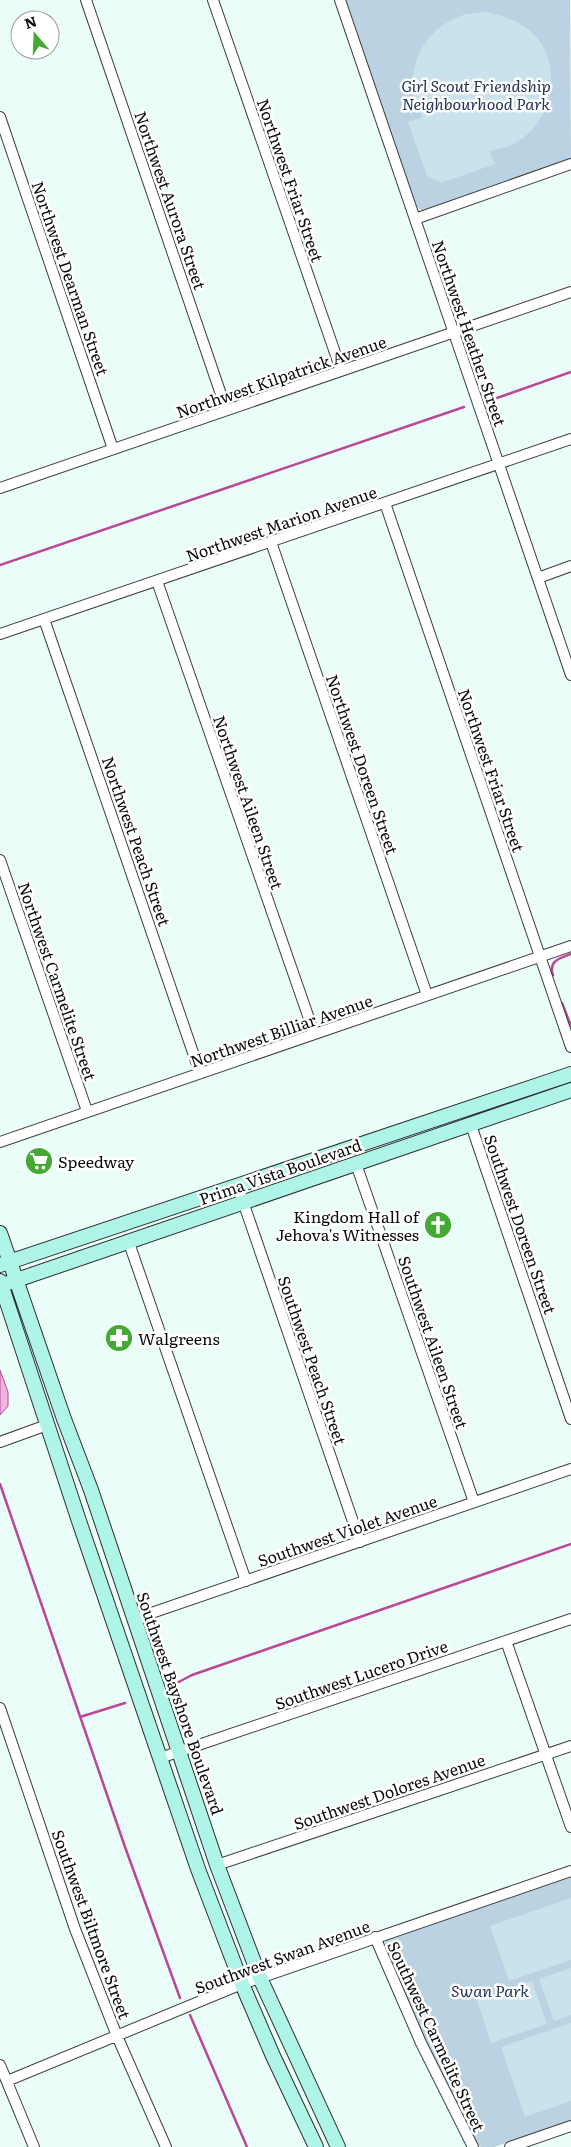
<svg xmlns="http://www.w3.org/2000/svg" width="571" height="2147" font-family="Literata,serif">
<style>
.green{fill:#bad2e2}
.pitch{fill:#cae2eb}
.water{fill:#eeb6de;stroke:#bc4697}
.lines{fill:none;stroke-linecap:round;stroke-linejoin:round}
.stream{stroke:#bc4697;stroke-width:2.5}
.minor-casing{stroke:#3e3e3e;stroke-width:12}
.secondary-casing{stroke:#2d2d2d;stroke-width:16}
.minor{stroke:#fff;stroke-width:10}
.secondary{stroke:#aef5e7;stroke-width:14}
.labels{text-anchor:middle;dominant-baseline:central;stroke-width:5;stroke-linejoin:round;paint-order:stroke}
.park-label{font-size:16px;font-style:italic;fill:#24345a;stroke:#fff}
.street-label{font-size:16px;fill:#0b0b0b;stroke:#fff}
.poi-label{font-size:16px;fill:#0b0b0b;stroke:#fff;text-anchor:start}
</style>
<rect width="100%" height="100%" fill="#ebfdf8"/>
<path class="green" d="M343 0H570L571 160 423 212 416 206Z
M571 1876V2121L494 2147H481L475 2143 454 2103 383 1949 386 1939Z"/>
<path class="pitch" d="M486 12C500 15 512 18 525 27 567 56 556 125 511 145 505 148 496 149 489 151L495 164 441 183 427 176 408 122 423 117C420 112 416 106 415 100 406 63 427 27 463 15 470 13 478 13 486 12Z
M571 1898V1960L509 1981 490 1926Z
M571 1968V2015L554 2021 539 1979Z
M532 1981 547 2024 491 2043 477 2000Z
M571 2023V2101L525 2117 501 2047Z"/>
<path class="water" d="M0 1370 8 1392V1406L0 1415Z"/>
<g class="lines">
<path class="stream" d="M494 399 571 372
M0 565 464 407
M553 975C548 961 560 958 571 954
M562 1003 571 1026
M0 1484 125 1847 180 1998
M171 1686 192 1675 571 1544
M80 1717 125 1703
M190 2015 247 2147"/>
<defs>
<path id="minor" d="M86 0 226 409
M213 0 341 370
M340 0 571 675
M0 117 113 449
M415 219 571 164
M0 488 571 292
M385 503 571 1047
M271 542 427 995
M538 578 571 566
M157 581 314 1033
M44 619 200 1073
M0 634 571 439
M0 860 87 1111
M471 1125 571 1419
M0 1142 571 946
M356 1164 474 1502
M238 1187 360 1542
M129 1243 246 1581
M0 1442 47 1425
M134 1619 571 1469
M506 1641 571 1827
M0 1708 75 1929 117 2036 166 2147
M160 1758 571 1619
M217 1865 571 1746
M375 1937 421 2043 473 2147
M0 2065 34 2147
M7 2081 242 1984 571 1871
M510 2147 571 2126"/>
<path id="secondary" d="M0 1233 64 1419 91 1490 217 1865 260 1978 338 2147
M0 1265 571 1074
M0 1281 79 1521 198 1869 242 1984 273 2056 316 2147
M8 1283 571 1090"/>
</defs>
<use href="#minor" class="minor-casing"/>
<use href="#secondary" class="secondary-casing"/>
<use href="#minor" class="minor"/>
<use href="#secondary" class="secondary"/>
</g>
<defs>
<symbol id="supermarket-disc" viewBox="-11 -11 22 22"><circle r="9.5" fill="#44a935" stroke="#fff"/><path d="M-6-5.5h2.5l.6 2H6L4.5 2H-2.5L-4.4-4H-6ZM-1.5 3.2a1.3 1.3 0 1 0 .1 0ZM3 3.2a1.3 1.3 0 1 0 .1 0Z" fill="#fff"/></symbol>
<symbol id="church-disc" viewBox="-11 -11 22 22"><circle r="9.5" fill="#44a935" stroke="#fff"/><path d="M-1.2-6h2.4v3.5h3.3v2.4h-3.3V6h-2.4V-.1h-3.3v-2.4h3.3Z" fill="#fff"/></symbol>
<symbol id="pharmacy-disc" viewBox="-11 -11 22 22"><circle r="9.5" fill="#44a935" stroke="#fff"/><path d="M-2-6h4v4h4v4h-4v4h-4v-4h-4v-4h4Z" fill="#fff"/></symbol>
</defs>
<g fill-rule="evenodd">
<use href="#supermarket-disc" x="23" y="1145" width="32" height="32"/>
<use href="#church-disc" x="422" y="1209" width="32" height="32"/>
<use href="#pharmacy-disc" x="103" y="1322" width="32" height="32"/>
</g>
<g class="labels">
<g class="park-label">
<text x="476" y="85">Girl Scout Friendship<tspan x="476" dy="18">Neighbourhood Park</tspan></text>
<text x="490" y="1990">Swan Park</text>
</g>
<g class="street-label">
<text transform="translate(291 180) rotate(71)">Northwest Friar Street</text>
<text transform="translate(171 200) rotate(71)">Northwest Aurora Street</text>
<text transform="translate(71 278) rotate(71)">Northwest Dearman Street</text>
<text transform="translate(470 333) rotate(71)">Northwest Heather Street</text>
<text transform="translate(281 376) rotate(-19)">Northwest Kilpatrick Avenue</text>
<text transform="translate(281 523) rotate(-19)">Northwest Marion Avenue</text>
<text transform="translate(363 764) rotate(71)">Northwest Doreen Street</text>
<text transform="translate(492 770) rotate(71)">Northwest Friar Street</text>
<text transform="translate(249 802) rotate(71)">Northwest Aileen Street</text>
<text transform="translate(137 841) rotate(71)">Northwest Peach Street</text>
<text transform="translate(58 981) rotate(71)">Northwest Carmelite Street</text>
<text transform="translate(281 1030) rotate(-19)">Northwest Billiar Avenue</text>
<text transform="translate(280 1171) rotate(-19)">Prima Vista Boulevard</text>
<text transform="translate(521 1224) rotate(71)">Southwest Doreen Street</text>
<text transform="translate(434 1342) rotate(71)">Southwest Aileen Street</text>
<text transform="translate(313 1360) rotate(71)">Southwest Peach Street</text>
<text transform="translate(347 1530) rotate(-19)">Southwest Violet Avenue</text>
<text transform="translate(361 1674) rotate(-19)">Southwest Lucero Drive</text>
<text transform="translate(181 1703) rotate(71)">Southwest Bayshore Boulevard</text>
<text transform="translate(389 1791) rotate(-19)">Southwest Dolores Avenue</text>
<text transform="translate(92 1924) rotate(70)">Southwest Biltmore Street</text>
<text transform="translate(282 1956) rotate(-20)">Southwest Swan Avenue</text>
<text transform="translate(437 2036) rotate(65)">Southwest Carmelite Street</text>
</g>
<g class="poi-label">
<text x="58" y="1161">Speedway</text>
<text x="419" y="1216" text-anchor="end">Kingdom Hall of<tspan x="419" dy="18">Jehova's Witnesses</tspan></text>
<text x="138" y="1338">Walgreens</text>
</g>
</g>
<g transform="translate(35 35) rotate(341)"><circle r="24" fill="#ffffff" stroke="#9d9d9d"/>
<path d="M0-4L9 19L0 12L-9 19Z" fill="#44a935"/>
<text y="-8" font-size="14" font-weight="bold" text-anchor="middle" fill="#0b0b0b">N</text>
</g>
</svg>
